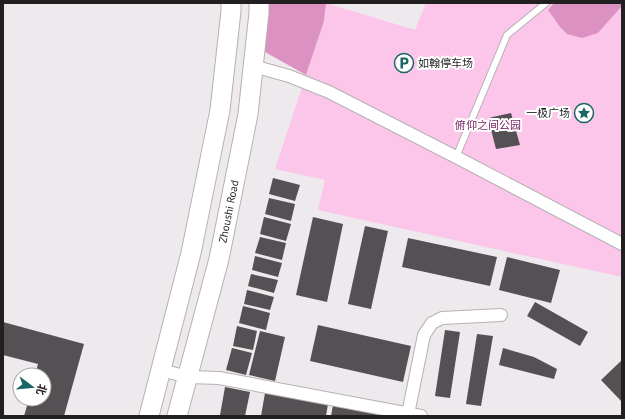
<svg xmlns="http://www.w3.org/2000/svg" width="625" height="419" font-family="'PT Sans','Noto Sans SC',sans-serif">
<style>
.green{fill:#fbc6e9}
.forest{fill:#db92c3}
.building{fill:#545053}
.lines{fill:none;stroke-linecap:round;stroke-linejoin:round}
.service-casing{stroke:#b6b1b4;stroke-width:8}
.minor-casing{stroke:#b6b1b4;stroke-width:14}
.primary-casing{stroke:#b6b1b4;stroke-width:21}
.service{stroke:#fff;stroke-width:6}
.minor{stroke:#fff;stroke-width:12}
.primary{stroke:#fff;stroke-width:19}
.labels{text-anchor:middle;dominant-baseline:central;stroke-width:4;stroke-linejoin:round;paint-order:stroke}
.poi-label{font-size:11px;fill:#211f20;stroke:#fff;text-anchor:start}
.park-label{font-size:11px;fill:#762260;stroke:#fff}
.street-label{font-size:11px;fill:#211f20;stroke:#fff}
</style>
<rect width="100%" height="100%" fill="#eee9ec"/>
<path class="green" d="M326 3 415 30 426 3H554L548 10 560 27 567 34 598 33 622 6V277L318 210 325 180 275 169 324 21Z"/>
<path class="forest" d="M267 3H326L324 21 306 75 265 52Z
M554 3H622V6L598 33 582 38 567 34 560 27 548 10Z"/>
<path class="building" d="M511 113 520 145 496 149 488 118Z
M273 178 300 185 295 201 269 194Z
M269 198 295 204 291 221 265 214Z
M264 217 291 224 286 241 260 234Z
M313 217 343 224 327 302 296 295Z
M365 226 388 231 371 309 348 304Z
M260 237 286 243 282 260 255 253Z
M408 238 497 257 490 286 402 267Z
M255 256 282 263 278 277 252 270Z
M507 257 560 270 551 303 499 290Z
M251 274 278 280 274 293 248 286Z
M247 290 274 297 270 310 244 304Z
M535 302 588 332 580 346 527 316Z
M243 306 270 313 266 330 239 323Z
M3 322 84 344 64 416H24L29 399H44V375H35L38 364 3 355Z
M318 325 411 346 403 382 310 361Z
M237 326 257 331 253 350 233 346Z
M445 330 460 332 450 398 435 396Z
M260 331 285 337 275 381 249 375Z
M477 334 493 336 481 406 466 404Z
M232 348 252 353 246 375 226 370Z
M503 348 534 357 557 369 554 379 499 365Z
M622 360V402L601 380Z
M225 387 250 392 245 416H226L220 415Z
M265 393 328 404 326 416H261Z
M333 405 387 415V416H331Z"/>
<g class="lines">
<defs>
<path id="service" d="M456 157 507 35 546 3"/>
<path id="minor" d="M253 66 289 76 329 92 456 157 622 244
M161 370 188 377 219 378 421 416
M408 414 424 335 432 323 442 318 501 315"/>
<g id="primary">
<path d="M149 416 191 253 220 110 231 11V3"/>
<path id="s1" d="M177 416 219 259 248 114 259 13V3"/>
</g>
</defs>
<use href="#service" class="service-casing"/>
<use href="#minor" class="minor-casing"/>
<use href="#primary" class="primary-casing"/>
<use href="#service" class="service"/>
<use href="#minor" class="minor"/>
<use href="#primary" class="primary"/>
</g>
<defs>
<symbol id="parking-ring" viewBox="-11 -11 22 22"><circle r="9.5" fill="#fff" stroke="#196662" stroke-width="1.5"/><path d="M-3.5-5.5H1a3.5 3.5 0 0 1 0 7H-1V5.5H-3.5ZM-1-3.4V-.6H.8a1.4 1.4 0 0 0 0-2.8Z" fill="#196662"/></symbol>
<symbol id="sight-ring" viewBox="-11 -11 22 22"><circle r="9.5" fill="#fff" stroke="#196662" stroke-width="1.5"/><path d="M0-6L1.8-2.2L6-1.7L2.9 1.2L3.7 5.4L0 3.3L-3.7 5.4L-2.9 1.2L-6-1.7L-1.8-2.2Z" fill="#196662"/></symbol>
</defs>
<g fill-rule="evenodd">
<use href="#parking-ring" x="393" y="52" width="22" height="22"/>
<use href="#sight-ring" x="573" y="102" width="22" height="22"/>
</g>
<g class="labels">
<g class="poi-label">
<text x="418" y="63">如翰停车场</text>
<text x="570" y="113" text-anchor="end">一极广场</text>
</g>
<g class="park-label">
<text x="488" y="125">俯仰之间公园</text>
</g>
<g class="street-label">
<text stroke="none"><textPath href="#s1" startOffset="211">Zhoushi Road</textPath></text>
</g>
</g>
<rect width="625" height="419" fill="none" stroke="#211f20" stroke-width="8"/>
<g transform="translate(32 387) rotate(106)"><circle r="19" fill="#ffffff" stroke="#a6a5a6"/>
<path d="M0-3L7 15L0 10L-7 15Z" fill="#196662"/>
<text y="-6" font-size="11" font-weight="bold" text-anchor="middle" fill="#211f20">北</text>
</g>
</svg>
